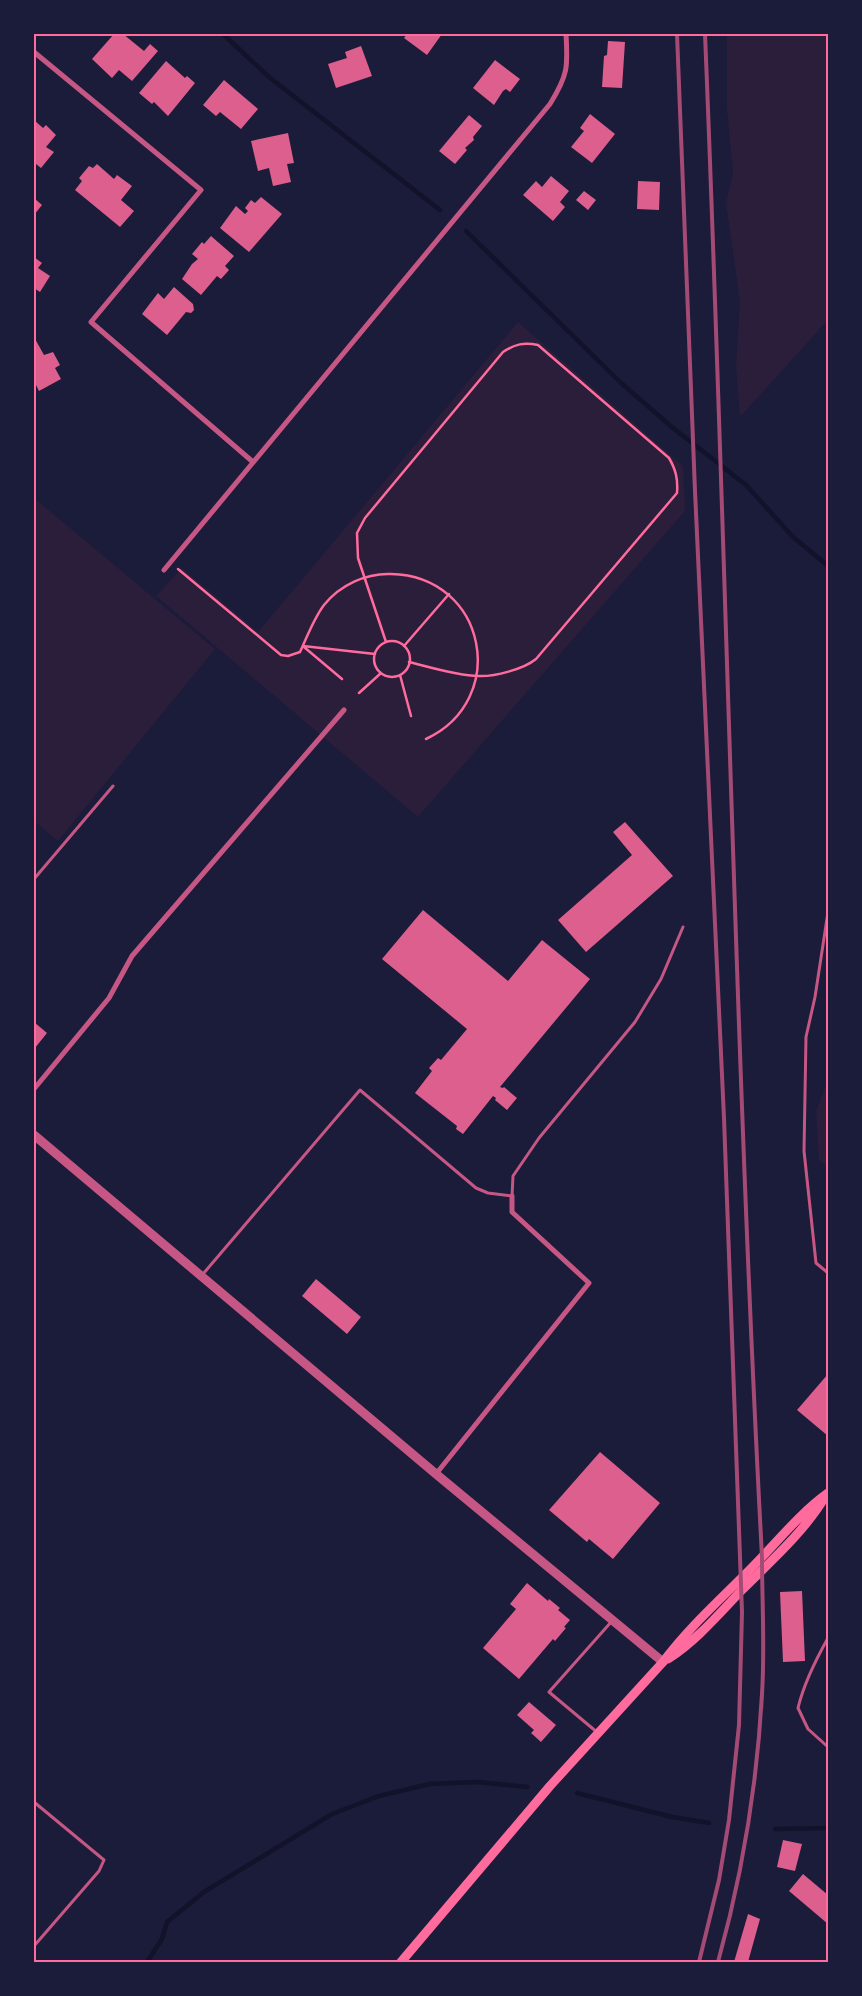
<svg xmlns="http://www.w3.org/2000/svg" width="862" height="1996" font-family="Barlow,sans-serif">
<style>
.green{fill:#2a1e3b}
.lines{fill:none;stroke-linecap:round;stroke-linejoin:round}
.stream{stroke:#12122b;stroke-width:4.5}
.building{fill:#dd5f8e}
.path{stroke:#ff6b9d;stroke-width:2.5}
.service{stroke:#c65784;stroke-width:3}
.minor{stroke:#c65784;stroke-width:5}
.tertiary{stroke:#c65784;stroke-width:9}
.secondary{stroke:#ff6b9d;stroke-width:9}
.rail{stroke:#a44b75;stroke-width:4}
.neatline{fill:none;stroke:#ff6b9d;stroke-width:2}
</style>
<rect width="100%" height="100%" fill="#1b1b3a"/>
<path class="green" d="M727 34H828V320L740 417 736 365 740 302 726 202 733 174 727 109Z
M518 322 683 466 685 511 418 817 156 596 182 568 258 632Z
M34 498 215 649 58 841 34 821Z
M828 1080V1168L819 1160 816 1111Z"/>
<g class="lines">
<path class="stream" d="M223 34 269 77 440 210
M466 231 620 382 673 428 746 485 793 537 828 566
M577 1793 672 1817 709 1823
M775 1829 828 1828
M147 1962 162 1939 167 1922 204 1892 332 1814 379 1796 430 1784 477 1782 527 1787"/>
</g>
<path class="building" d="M114 34H123L144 51 150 44 158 51 132 81 119 70 112 78 92 59Z
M407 34H442L427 55 404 38Z
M608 41 625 42 622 88 602 87 604 56 607 55Z
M361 46 372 76 336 88 328 64 347 58 345 52Z
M495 60 520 79 510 92 506 89 503 91 494 105 473 88Z
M166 61 185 78 187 76 195 83 168 116 154 102 152 104 139 93Z
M224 80 258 109 241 129 220 112 216 116 203 105Z
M590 114 615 134 592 163 571 147 584 131 580 128Z
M469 115 482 126 473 137 474 140 465 148 467 150 455 164 439 151Z
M34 120 43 128 46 125 56 135 46 147 54 152 41 168 36 164 34 167Z
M288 133 294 163 287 164 291 182 273 186 269 168 258 171 251 141Z
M97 164 114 179 117 175 132 186 121 200 134 211 120 227 75 190 82 181 79 178 89 166 93 168Z
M551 176 569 191 560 202 565 207 553 221 523 195 536 181 542 187Z
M638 181 660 182 659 210 637 209Z
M584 191 596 200 588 210 576 200Z
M261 197 282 214 249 252 220 228 236 206 245 214 248 211 245 208 251 200 255 203Z
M34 198 42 205 34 215Z
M211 236 234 256 225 266 229 270 221 279 217 276 201 295 182 279 192 264 198 259 192 254 202 242 204 244Z
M34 257 42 263 38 268 50 276 40 292 34 288Z
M174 287 193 304 194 310 191 313 186 312 167 335 142 314 158 293 164 299Z
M34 337 44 355 53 352 60 365 55 368 61 379 39 391 34 381Z
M625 822 673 876 586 952 558 920 632 855 613 832Z
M423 910 508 981 542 940 590 979 500 1087 503 1088 504 1087 517 1098 507 1110 495 1100 496 1098 493 1096 463 1134 456 1129 457 1126 415 1093 432 1071 429 1068 438 1058 441 1060 467 1029 382 959Z
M34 1022 47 1033 35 1048 34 1047Z
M316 1279 361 1317 347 1334 302 1296Z
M828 1374V1436L797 1410Z
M600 1452 660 1503 613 1559 589 1539 587 1542 549 1510Z
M527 1583 548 1601 549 1599 560 1608 558 1610 570 1620 564 1627 566 1628 555 1641 553 1639 519 1679 483 1648 516 1609 510 1604Z
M802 1591 805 1661 783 1662 780 1592Z
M529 1702 556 1725 541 1742 531 1733 534 1730 517 1715Z
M783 1840 802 1844 795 1871 777 1867Z
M803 1874 828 1895V1924L789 1891Z
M748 1914 760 1919 748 1962H734Z"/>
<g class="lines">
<path class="path" d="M178 569 281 655 288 656 300 652C307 637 314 618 324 605 340 585 366 573 391 574 487 576 510 700 426 739
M374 659a18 18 0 1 1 36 0a18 18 0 1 1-36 0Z
M386 642 358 558 357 533 365 518 503 352C515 344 524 342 538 345L669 458C676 470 678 479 677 493L536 659C524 669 494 677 478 676 458 676 429 667 409 662
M303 646 375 654
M404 646 449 594
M304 647 342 679
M400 675 411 716
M359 693 381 673"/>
<path class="service" d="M34 879 113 786
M828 912 815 997 806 1037 804 1151 816 1263 828 1273
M203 1274 360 1090 476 1188 488 1193 512 1196 513 1176 539 1138 635 1022 661 979 683 927
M828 1638C815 1661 804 1683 798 1708L808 1729 828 1747
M598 1733 549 1692 612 1621
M34 1802 104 1860 99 1871 34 1946"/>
<path class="minor" d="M34 52 201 190 91 322 253 462
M164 570 550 104C568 75 568 67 566 34
M34 1089 109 998 132 956 344 710
M436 1474 589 1283 512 1212V1196"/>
<path class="tertiary" d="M34 1135 436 1474 663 1662"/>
<path class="secondary" d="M668 1659C696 1641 718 1615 741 1591 770 1562 804 1532 825 1497
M401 1962 550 1786 663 1662C692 1623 729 1592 762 1557 784 1534 802 1512 828 1493"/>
<path class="rail" d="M677 34 695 491 724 1118 742 1612 739 1725 729 1820 719 1880 699 1962
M705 34C726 542 735 1050 762 1557 762 1603 765 1648 762 1694 757 1787 743 1872 718 1962"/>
</g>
<rect width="862" height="1996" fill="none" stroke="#1b1b3a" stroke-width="70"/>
<rect x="35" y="35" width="792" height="1926" class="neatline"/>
</svg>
